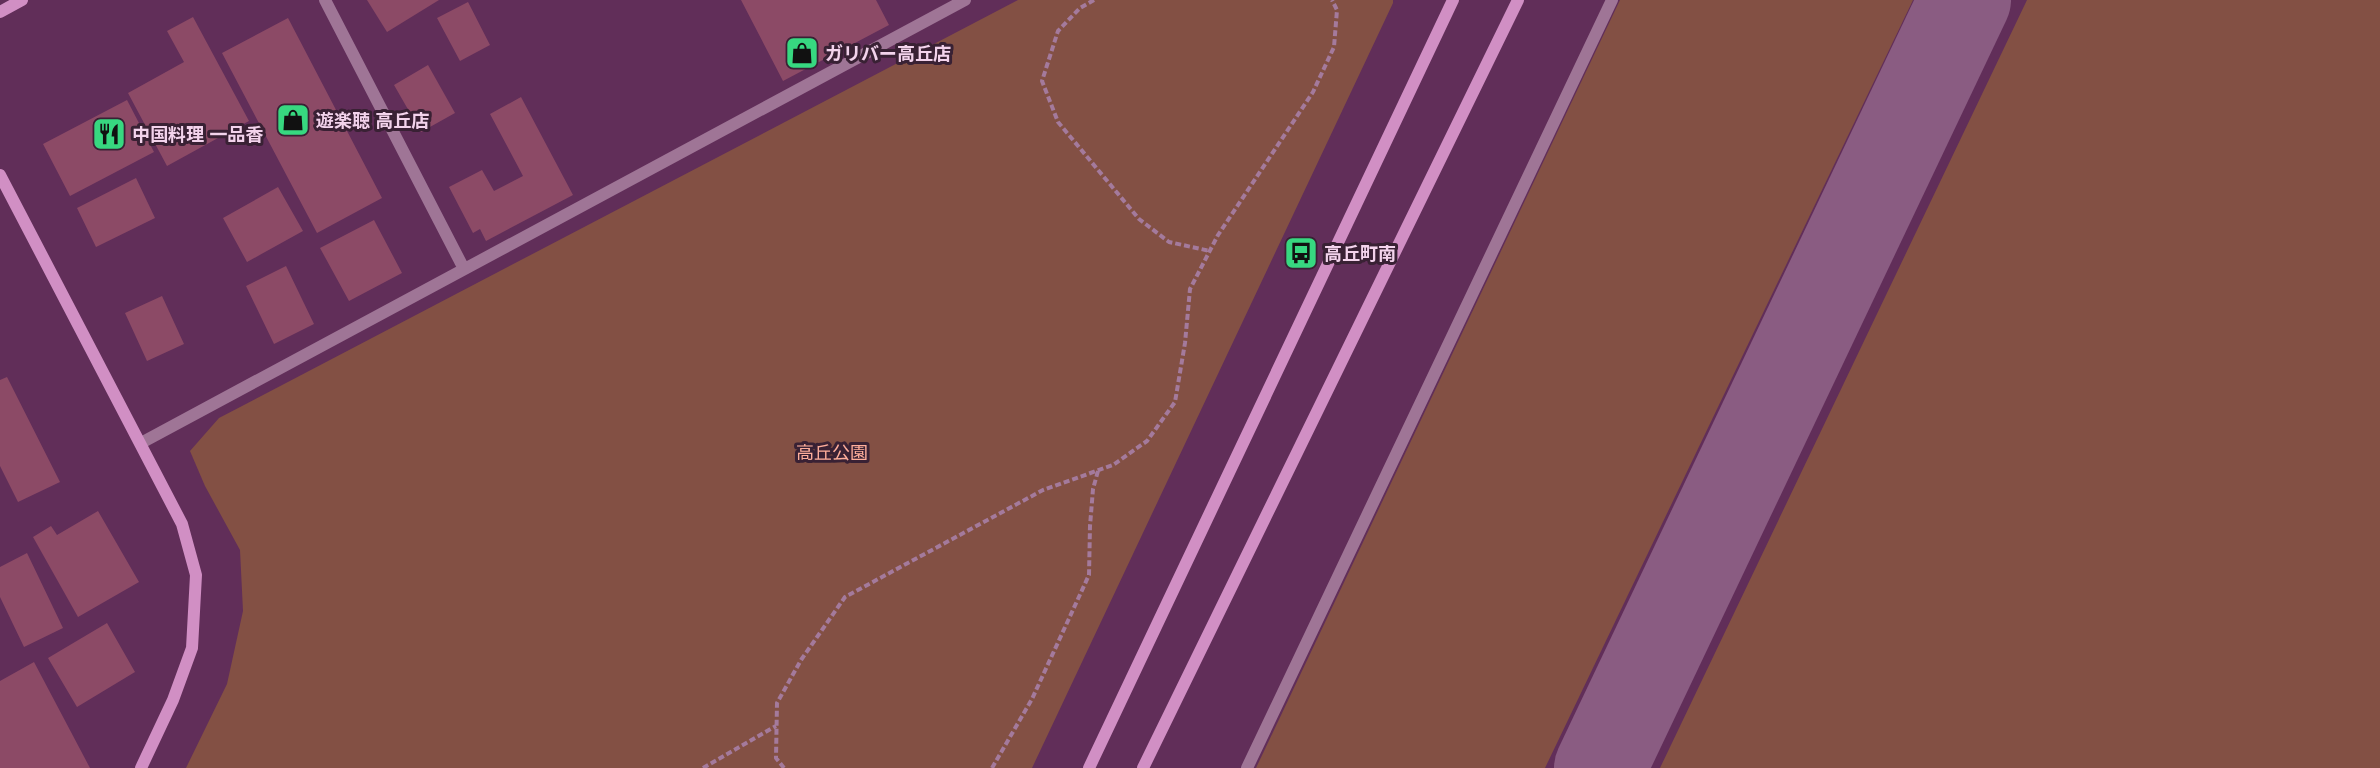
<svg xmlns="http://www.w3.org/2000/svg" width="2380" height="768" font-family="'Work Sans','Noto Sans JP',sans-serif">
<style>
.green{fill:#835044}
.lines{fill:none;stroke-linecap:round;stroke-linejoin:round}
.taxiway{stroke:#8a5c82;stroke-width:92}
.building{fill:#8c4a66}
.path{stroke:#a47a9c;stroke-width:4;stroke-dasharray:6 3;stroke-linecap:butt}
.lane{stroke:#9f7596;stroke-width:12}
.street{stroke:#9f7596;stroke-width:12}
.secondary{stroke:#d18fc4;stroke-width:12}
.labels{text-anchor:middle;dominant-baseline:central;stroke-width:6;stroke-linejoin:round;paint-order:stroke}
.poi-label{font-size:18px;font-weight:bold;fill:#f3d3ec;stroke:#392134;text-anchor:start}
.park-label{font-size:18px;fill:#feae9b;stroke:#392134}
</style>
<rect width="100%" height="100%" fill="#612e59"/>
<path class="green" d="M1018 0H1393V3L1032 768H186L227 684 243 611 240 550 205 486 190 451 219 418Z
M1620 0H1913L1545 768H1256Z
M2027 0H2380V768H1660Z"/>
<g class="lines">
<path class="taxiway" d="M1600 768 1965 0"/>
</g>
<path class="building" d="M367 0H439L387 32Z
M741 0H876L889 25 783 81Z
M468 2 490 45 460 61 437 18Z
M193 17 249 121 167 166 128 93 184 62 167 31Z
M288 18 382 198 317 233 222 53Z
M428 65 455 113 421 132 394 85Z
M521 97 573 195 486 241 480 229 473 233 449 187 482 170 494 191 523 176 490 114Z
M127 100 154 152 70 196 43 144Z
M136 178 155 218 96 247 77 208Z
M278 187 303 231 247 262 223 218Z
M374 220 402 273 349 301 320 248Z
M286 266 314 324 274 344 246 286Z
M162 296 184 344 147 361 125 313Z
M7 377 60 482 18 502 0 466V380Z
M98 511 139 582 78 617 33 537 51 526 57 535Z
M27 553 63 628 24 647 0 597V567Z
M107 623 135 672 77 707 48 658Z
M34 662 90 768H0V681Z"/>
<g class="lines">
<path class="path" d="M1094 0 1080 8 1058 31 1042 81 1058 122 1139 219 1169 242 1210 251
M703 768 776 726
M784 768 776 758 777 703 801 660 845 597 1043 490 1113 465 1147 441 1175 402 1185 343 1190 289 1218 235 1313 92 1334 47 1337 10 1332 0
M992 768 1032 699 1089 575 1090 526 1093 489 1098 471"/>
<path class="lane" d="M1247 768 1612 0"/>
<path class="street" d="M325 0 463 267
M141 443 965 0"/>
<path class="secondary" d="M0 12 22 0
M0 175 182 524 196 575 192 648 173 700 141 768
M1089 768 1453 0
M1143 768 1518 0"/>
</g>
<defs>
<symbol id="shop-square" viewBox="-11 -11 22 22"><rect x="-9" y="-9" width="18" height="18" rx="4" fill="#37d880" stroke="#392134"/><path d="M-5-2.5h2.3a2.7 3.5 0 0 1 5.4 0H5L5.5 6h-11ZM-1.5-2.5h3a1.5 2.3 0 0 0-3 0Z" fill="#111"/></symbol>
<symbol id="restaurant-square" viewBox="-11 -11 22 22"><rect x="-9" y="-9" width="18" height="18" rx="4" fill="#37d880" stroke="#392134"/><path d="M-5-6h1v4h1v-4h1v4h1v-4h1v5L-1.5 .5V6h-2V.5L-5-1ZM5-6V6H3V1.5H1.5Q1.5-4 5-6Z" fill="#111"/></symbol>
<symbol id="bus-square" viewBox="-11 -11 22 22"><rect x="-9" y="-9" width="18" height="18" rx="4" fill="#37d880" stroke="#392134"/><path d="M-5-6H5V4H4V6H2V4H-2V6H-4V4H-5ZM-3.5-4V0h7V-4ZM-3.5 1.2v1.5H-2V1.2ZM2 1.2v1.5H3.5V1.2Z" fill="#111"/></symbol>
</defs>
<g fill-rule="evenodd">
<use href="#shop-square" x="783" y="34" width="38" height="38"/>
<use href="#shop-square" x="274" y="101" width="38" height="38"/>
<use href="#restaurant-square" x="90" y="115" width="38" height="38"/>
<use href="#bus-square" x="1282" y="234" width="38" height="38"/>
</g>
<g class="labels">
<g class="poi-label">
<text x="825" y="53">ガリバー高丘店</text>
<text x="316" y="120">遊楽聴 高丘店</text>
<text x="132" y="134">中国料理 一品香</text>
<text x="1324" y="253">高丘町南</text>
</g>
<g class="park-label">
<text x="832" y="452">高丘公園</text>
</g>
</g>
</svg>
